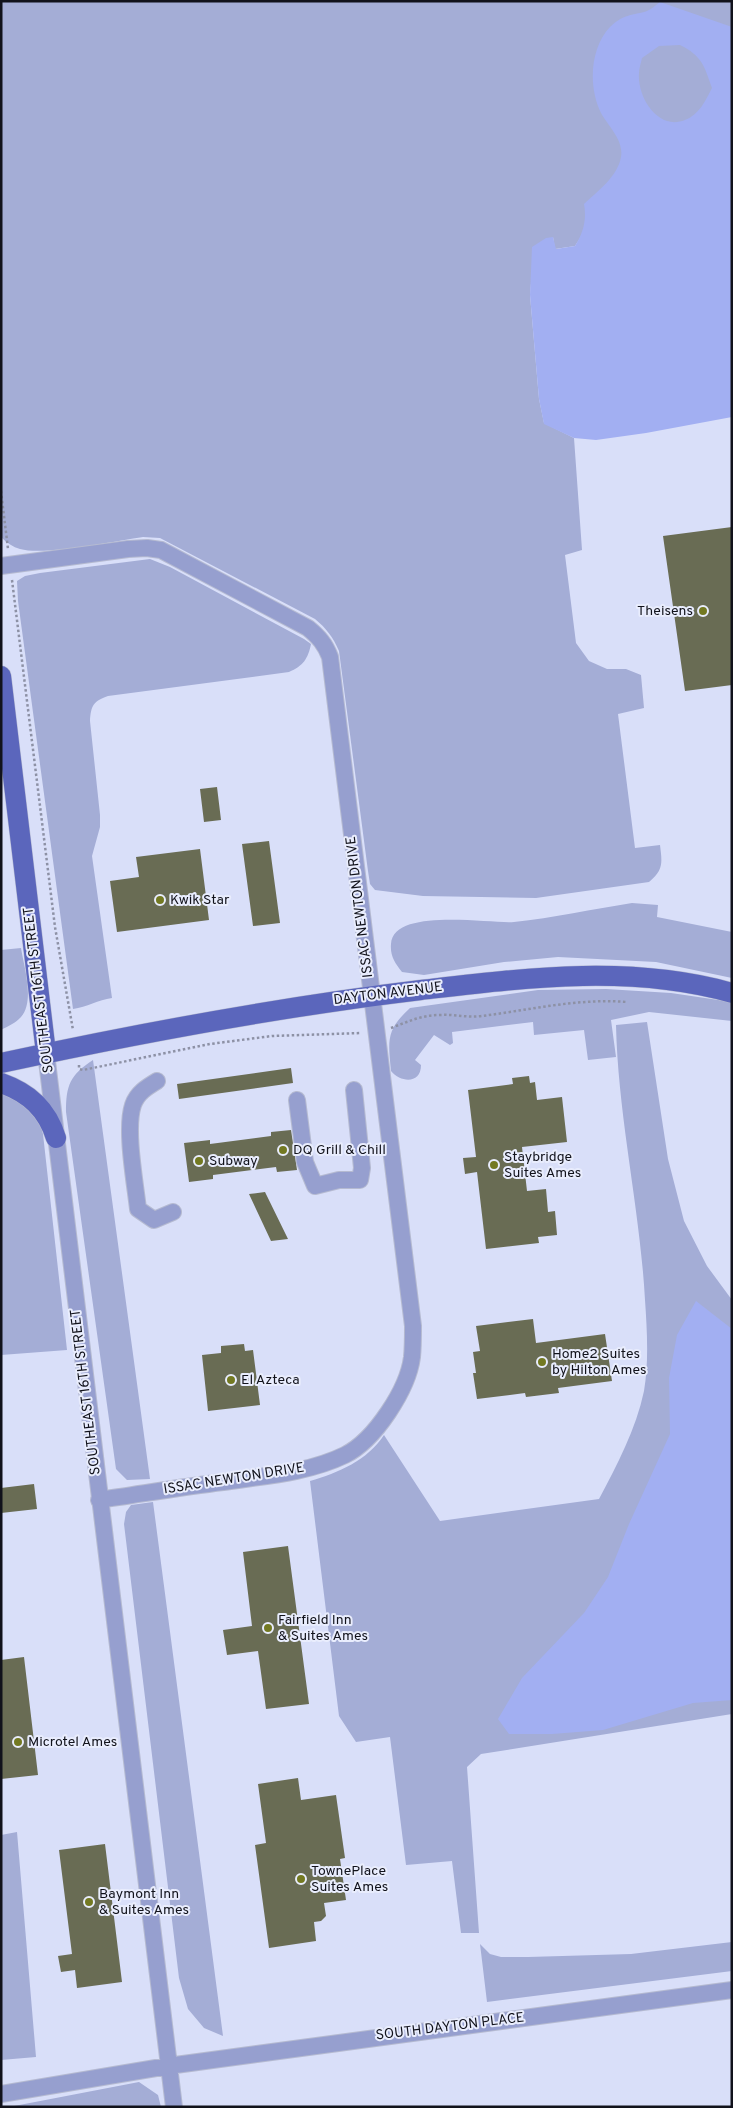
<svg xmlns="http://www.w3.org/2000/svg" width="733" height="2108" font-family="Overpass,sans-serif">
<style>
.green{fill:#a4add6}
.water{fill:#a2aff2;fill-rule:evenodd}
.building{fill:#696c54}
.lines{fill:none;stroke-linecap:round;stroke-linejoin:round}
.minor-casing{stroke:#b5bad1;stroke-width:18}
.major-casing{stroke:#b5bad1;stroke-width:21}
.path{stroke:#8d91a5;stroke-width:2.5;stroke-dasharray:2.5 2.5;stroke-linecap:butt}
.minor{stroke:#969fcf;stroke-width:16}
.major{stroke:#5b66bc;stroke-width:20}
.poi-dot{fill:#737922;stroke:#e9edfd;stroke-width:2}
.labels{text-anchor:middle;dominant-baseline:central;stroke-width:4;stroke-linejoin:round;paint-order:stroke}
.poi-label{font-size:14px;fill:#11121b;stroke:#e9edfd;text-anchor:start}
.street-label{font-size:14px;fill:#11121b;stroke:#e9edfd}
</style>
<rect width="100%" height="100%" fill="#d9dff9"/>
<path class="green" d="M1 1H732V96L584 232 575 246 555 249 553 237 532 271 530 295 539 399 544 423 574 438 582 550 565 555 576 643 589 661 607 669H626L641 675 644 708 618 714 635 848 660 845C662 862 664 870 649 882L536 898 423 896 375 890 370 884 368 871 339 651C333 637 326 628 315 619L160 538 143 537C115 541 45 556 20 549 13 547 7 543 1 537Z
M150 559 170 567 304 639 311 644C308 659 303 666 289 672L108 696C93 701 91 706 90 721L100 815V827L92 856 112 998C98 1000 87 1007 73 1009L18 601 17 581 25 576 40 573Z
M632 903 658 905 657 917 732 932V978L656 962 558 957 504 962 424 975 402 972C395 963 390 956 391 944 393 907 490 924 514 922 553 918 593 909 632 903Z
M21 948C24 967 35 1001 21 1017 16 1023 8 1026 1 1030V950Z
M606 989 671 993 732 1002V1021L649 1012 611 1020 616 1057 588 1060 584 1030 534 1035 533 1022 452 1032 453 1043 450 1045 434 1035 415 1060 421 1065C421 1084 401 1083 391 1071 388 1040 386 1030 410 1008L538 990Z
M647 1022 668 1159 684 1221 707 1266 732 1300V1714L481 1754 467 1767 479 1933H461L452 1861 406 1865 390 1737 356 1742 339 1716 310 1481C338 1473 368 1460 384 1435L440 1521 599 1499C617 1465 636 1429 644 1391 649 1362 647 1329 645 1300 640 1208 618 1117 616 1025Z
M93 1060 150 1479 127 1480 116 1469 66 1112C66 1085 70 1075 93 1060Z
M1 1090 36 1108 43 1134 67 1350 1 1355Z
M153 1502 223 2036 204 2028 188 2009 179 1978 124 1524 126 1512 131 1505Z
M17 1832 36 2057 1 2060V1835Z
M732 1942V1971L487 2002 480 1944 490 1954 501 1957H528L631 1954Z
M139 2082 158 2095 161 2107H9Z"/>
<path class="water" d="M660 2 732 27V417L646 433 596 440 574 438 544 424 539 399 530 295 532 247 546 238 553 237 556 249 575 246C583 233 587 220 584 204 597 192 618 176 621 157 624 140 608 126 601 113 588 87 590 48 610 27 623 15 628 16 644 12 649 11 655 6 660 2ZM680 45C702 56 704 65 712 88 706 100 699 115 685 120 658 131 637 97 639 73 639 68 641 63 642 58L659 46Z
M696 1301 732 1329V1700L693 1703 603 1730 552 1734H509L498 1719 522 1678 584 1613 608 1577 629 1524 670 1434 669 1378 677 1335Z"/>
<path class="building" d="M732 527V685L685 691 663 536Z
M217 787 221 820 204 822 200 789Z
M269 841 280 923 253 926 242 844Z
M200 849 209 920 117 932 110 881 139 877 136 857Z
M291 1068 293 1083 179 1099 177 1084Z
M529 1076 530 1083 535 1082 537 1100 562 1097 567 1142 522 1147 527 1191 546 1189 548 1212 555 1211 557 1235 538 1237 539 1243 486 1249 477 1172 465 1174 463 1158 476 1157 468 1090 513 1084 512 1078Z
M291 1130 297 1170 277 1172 276 1167 213 1175V1179L189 1182 184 1143 210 1140V1144L271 1136V1132Z
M265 1192 288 1239 271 1241 249 1194Z
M533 1319 536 1343 605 1334 612 1381 558 1388 559 1393 526 1397 525 1393 477 1399 473 1373H476L473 1352 480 1351 476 1326Z
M244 1344 245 1351 253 1350 260 1405 208 1411 202 1355 221 1353V1346Z
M34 1484 37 1509 1 1513V1488Z
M288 1546 309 1704 266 1709 258 1651 227 1655 223 1630 252 1626 243 1552Z
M24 1657 38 1775 1 1779V1660Z
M298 1778 301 1800 336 1795 345 1858 340 1859 346 1900 324 1903 326 1916 321 1921 314 1922 316 1941 269 1948 255 1845 266 1843 258 1784Z
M105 1844 122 1982 77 1988 75 1970 61 1972 58 1956 72 1954 59 1850Z"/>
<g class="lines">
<defs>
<path id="minor" d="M1 566 128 549 147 548 161 550 308 628C319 637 325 644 330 657L413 1326C413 1336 413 1347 412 1357 408 1389 375 1440 345 1455 308 1473 264 1476 223 1482 182 1487 141 1494 99 1500
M46 1053 174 2107
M157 1081C147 1087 137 1093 133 1105 125 1129 135 1182 138 1209L154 1220 173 1212
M297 1100 305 1162 315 1186 339 1180H360L362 1168 354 1090
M1 2094 168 2066 732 1990"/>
<path id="major" d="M1 676 46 1053
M1 1063C140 1033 279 1007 421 990 524 978 630 964 732 993
M1 1083C29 1093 47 1109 56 1138"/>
</defs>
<use href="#minor" class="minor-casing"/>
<use href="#major" class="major-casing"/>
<path class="path" d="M1 491 8 549
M12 580 55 927 73 1030
M391 1028C407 1022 422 1015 439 1015 454 1014 467 1018 482 1016 529 1010 579 998 627 1002
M79 1065V1069L83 1070 210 1044 272 1036 361 1033"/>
<use href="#minor" class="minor"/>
<use href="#major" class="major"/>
</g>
<g class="poi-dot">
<circle cx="703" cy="611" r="5"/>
<circle cx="160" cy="900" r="5"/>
<circle cx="283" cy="1150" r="5"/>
<circle cx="199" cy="1161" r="5"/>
<circle cx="494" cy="1165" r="5"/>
<circle cx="542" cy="1362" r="5"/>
<circle cx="231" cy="1380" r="5"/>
<circle cx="268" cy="1628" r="5"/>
<circle cx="18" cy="1742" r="5"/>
<circle cx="301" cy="1879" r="5"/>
<circle cx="89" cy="1902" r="5"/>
</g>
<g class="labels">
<g class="poi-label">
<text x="693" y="611" text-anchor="end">Theisens</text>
<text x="170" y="900">Kwik Star</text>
<text x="293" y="1150">DQ Grill &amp; Chill</text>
<text x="504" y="1157">Staybridge<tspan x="504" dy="16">Suites Ames</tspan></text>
<text x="209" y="1161">Subway</text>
<text x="552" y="1354">Home2 Suites<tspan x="552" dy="16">by Hilton Ames</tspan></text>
<text x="241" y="1380">El Azteca</text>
<text x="278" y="1620">Fairfield Inn<tspan x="278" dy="16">&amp; Suites Ames</tspan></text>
<text x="28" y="1742">Microtel Ames</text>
<text x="311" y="1871">TownePlace<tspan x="311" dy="16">Suites Ames</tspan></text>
<text x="99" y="1894">Baymont Inn<tspan x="99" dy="16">&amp; Suites Ames</tspan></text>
</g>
<g class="street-label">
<text transform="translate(360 907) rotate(-97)">ISSAC NEWTON DRIVE</text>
<text transform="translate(39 990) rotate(-97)">SOUTHEAST 16TH STREET</text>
<text transform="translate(388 994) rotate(-7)">DAYTON AVENUE</text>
<text transform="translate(86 1392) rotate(-97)">SOUTHEAST 16TH STREET</text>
<text transform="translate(234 1479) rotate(-9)">ISSAC NEWTON DRIVE</text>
<text transform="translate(450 2027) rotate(-7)">SOUTH DAYTON PLACE</text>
</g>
</g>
<rect width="733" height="2108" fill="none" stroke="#11121b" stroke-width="5"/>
</svg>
